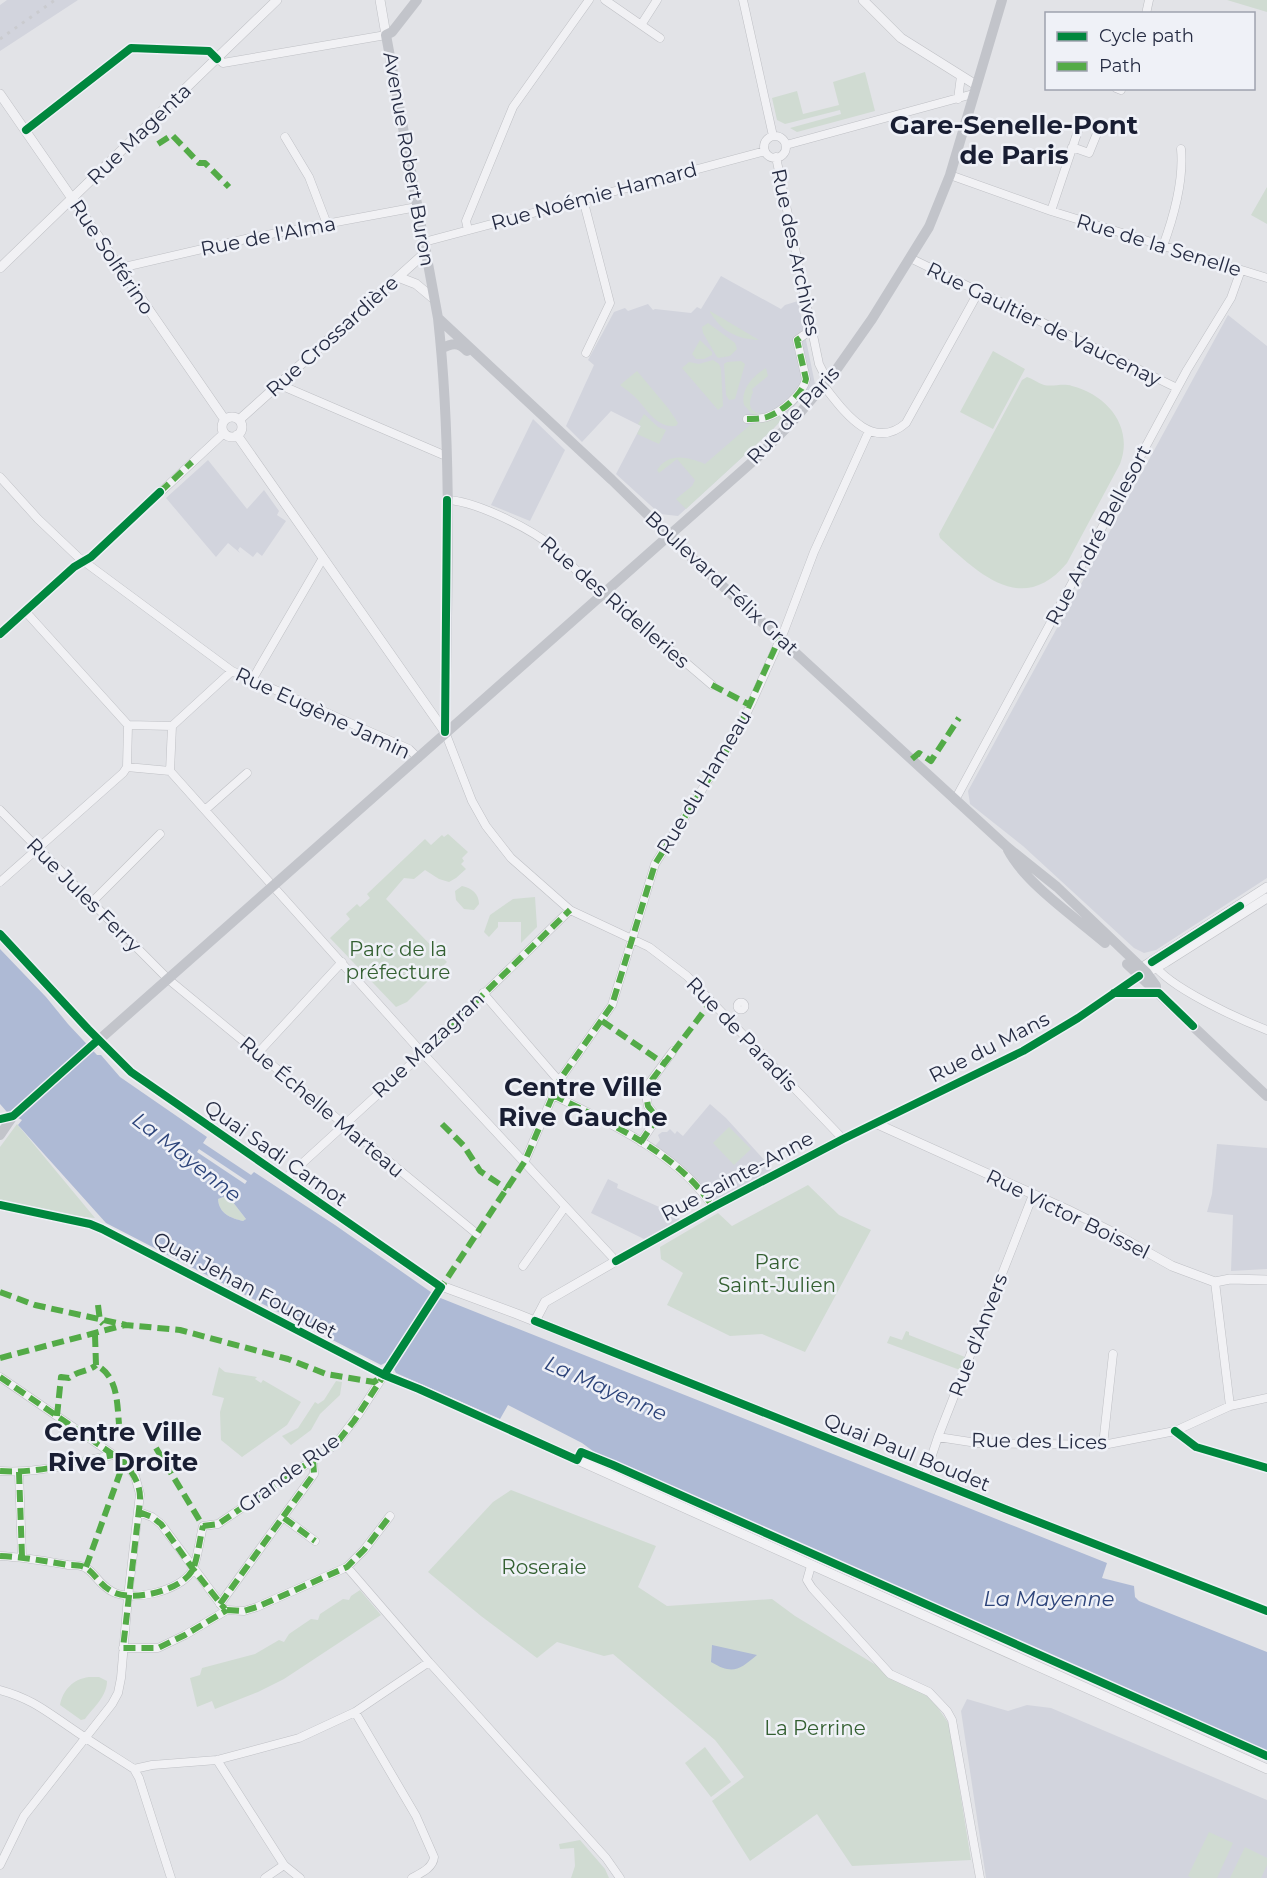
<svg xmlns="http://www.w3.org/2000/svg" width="1267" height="1878" font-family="Montserrat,sans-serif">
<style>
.built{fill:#d2d4dd}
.green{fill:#d0dbd2}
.water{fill:#aebad5;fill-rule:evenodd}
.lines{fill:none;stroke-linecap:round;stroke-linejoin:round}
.minor-casing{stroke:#bfc0c5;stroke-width:9}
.tertiary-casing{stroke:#bfc0c5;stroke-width:10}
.minor{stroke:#f1f1f4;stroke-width:8}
.tertiary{stroke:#f1f1f4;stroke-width:9}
.secondary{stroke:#c2c4ca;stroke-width:10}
.rail{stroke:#cacbcf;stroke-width:3;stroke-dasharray:3 6;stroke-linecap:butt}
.quiet{stroke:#53ab47;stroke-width:6;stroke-dasharray:12 6;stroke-linecap:butt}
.cycleway-casing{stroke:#eff1f7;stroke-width:11}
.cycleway{stroke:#00873e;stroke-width:8}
.labels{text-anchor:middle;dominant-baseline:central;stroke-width:5;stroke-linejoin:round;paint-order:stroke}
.street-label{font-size:20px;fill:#262c43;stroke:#eff1f7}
.park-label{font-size:20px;fill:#346032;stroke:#eff1f7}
.water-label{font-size:21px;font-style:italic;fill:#2d447a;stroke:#eff1f7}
.district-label{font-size:26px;font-weight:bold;fill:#191e33;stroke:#eff1f7}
</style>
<rect width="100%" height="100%" fill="#e2e3e7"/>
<path class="built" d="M7 0H78L0 51V5Z
M721 276 781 309 785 305 798 301 815 384 773 429 678 516 660 514 616 474 641 426 611 411 582 442 566 426 594 365 588 360 614 312 625 308 628 311 648 304 653 310 655 309 691 313 697 307 701 309Z
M1228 315 1267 346V878L1156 950 1144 953 1134 948 1023 846 970 804 968 791Z
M533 419 565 450 530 521 491 505Z
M208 460 247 509 264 490 279 511 277 515 286 521 262 556 257 552 253 557 240 547 238 550 240 553 228 543 216 557 166 498Z
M710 1104 726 1118 767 1163 771 1170 715 1201 683 1167 655 1146 660 1140 658 1135 662 1132H667L670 1129 675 1134 677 1131 683 1136Z
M1217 1144 1267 1148V1269L1231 1271 1233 1215 1207 1212 1212 1194Z
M608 1179 618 1184 617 1188 677 1215 680 1220 644 1239 591 1213Z
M967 1699 1008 1711 1027 1705 1051 1708 1267 1800V1878H986L961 1711Z"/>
<path class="green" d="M1227 0H1267V12Z
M865 72 875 111 797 132 790 128 841 114 840 110 785 124 777 120 772 98 797 91 803 114 839 105 833 82Z
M1267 187V224L1251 215Z
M710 312V311L759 340C737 339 721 331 710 312Z
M708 323 735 343 737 349 730 356 719 358 717 357 703 333 702 327Z
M700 340 712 352V355L704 359H696L692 354Z
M993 351 1025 369 993 429 960 412Z
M713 360 719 364 721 369 723 406 718 410 682 368 689 362 699 364Z
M741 361 745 364 735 399 729 400 726 395 724 364 727 362Z
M766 368 768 376 752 389 753 392C748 404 748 412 763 414H752L744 405C740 390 753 375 766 368Z
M637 371 668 408 678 423 676 426C656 428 648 410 635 397 631 393 625 389 620 385Z
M1027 377C1033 379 1038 383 1044 385 1053 387 1063 383 1072 386 1108 395 1134 428 1120 464L1067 563C1022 617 978 573 940 538L939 534 1022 380Z
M782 413 787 414 773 429 686 509 676 499 692 486 695 480 677 459 659 473 657 470C669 452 687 457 705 464L750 425Z
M644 414 658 427 666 430 659 444 637 434 641 426 638 424Z
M448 834 468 852 462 858 464 861 461 864 466 869 456 878 449 882 439 879 425 870 414 879 404 878 386 899 447 962 407 1002 396 1007 330 938 350 919 346 914 357 904 360 907 370 898 367 894 425 839 431 845 442 835 444 837Z
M462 886C472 888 479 894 479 904L474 910 464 909 456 900 455 891Z
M535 897 537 927 521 943V922H498V927L489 937 484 932 490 915 513 899Z
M17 1124 95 1218 75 1216 0 1200V1147Z
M729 1127 751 1149 734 1165 713 1143Z
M808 1185 839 1215 871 1230 805 1352 762 1334 730 1336 667 1305 683 1273 661 1259 660 1247 718 1213 732 1226Z
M226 1196 232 1201 246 1219 243 1221C231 1218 219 1214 218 1199Z
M906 1331 909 1332V1335L965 1357 960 1370 887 1343 890 1336 902 1340Z
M219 1367 225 1372 257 1377 255 1379 261 1383 263 1380 301 1402 287 1425 242 1457 221 1440 220 1412 224 1398 212 1395Z
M336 1381 342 1382 340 1395 320 1414 311 1430 291 1445 282 1436 298 1428 315 1402 318 1404 324 1400Z
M511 1490 656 1546 638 1587 667 1606 772 1599 795 1616 932 1699 949 1724 971 1860 852 1866 817 1814 750 1861 712 1801 744 1777 715 1740 613 1654 604 1656 557 1642 537 1658 481 1616 428 1572 493 1502Z
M360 1590 381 1615 284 1679 258 1692 215 1709 212 1701 197 1707 190 1678 200 1675 202 1668 255 1654 279 1640 284 1642 289 1634 311 1619 318 1620 320 1614 343 1599 349 1600 351 1596Z
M89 1677H99L107 1681C107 1696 94 1707 85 1719L81 1720 60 1705C63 1690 73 1679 89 1677Z
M705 1747 731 1782 711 1797 685 1763Z
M1209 1832 1233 1843 1217 1878H1192L1188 1876Z
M580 1840 605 1869 609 1878H571L575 1866 574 1848 560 1849 559 1844Z
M1245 1847 1267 1858V1865L1261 1878H1230Z"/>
<path class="water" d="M0 949 46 997 68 1024 97 1055H101L120 1077 207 1137 203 1143 251 1175 254 1172 335 1225 438 1297 1107 1563 1102 1578 1134 1586 1135 1597 1139 1601 1267 1652V1754L607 1459 597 1454 582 1443 508 1405 500 1419 396 1373 393 1367 385 1363 381 1365 106 1223 18 1125 22 1120 7 1112 0 1104ZM199 1149 247 1181 245 1184 197 1152ZM226 1196 232 1201 246 1219 243 1221C231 1218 219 1214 218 1199Z
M712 1645 757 1655C739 1670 733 1675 711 1662Z"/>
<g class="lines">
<defs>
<path id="minor" d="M605 0 660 38
M743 0 773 136
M1146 14 1149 0
M641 25 657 0
M1116 88 1121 90V88
M958 99 961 76
M26 130 131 48 209 51 223 63 386 35
M764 147a11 11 0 1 1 22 0a11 11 0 1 1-22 0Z
M285 137 309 177 327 224
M786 145 973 94
M1072 147 1089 153 1098 131
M776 157 819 364 823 372 830 378
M950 175 1051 211 1267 278
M583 199 610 303 586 353
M1051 211 1081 122
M468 230 466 221 513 107 589 0
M424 242 765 151
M1163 246C1174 216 1184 181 1181 149
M910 258 1177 388
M120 268 250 238 417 207
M278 384 446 456
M824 386C843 410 872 453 906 423L979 291
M747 419C754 419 761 419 767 417 782 412 803 394 806 379L797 340 804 335
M0 477 38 519 78 557 232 671 409 749 418 758
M447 500C476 501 531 529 553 547 571 563 587 585 609 597L712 685
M25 611 128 725
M0 634 74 567 91 557 224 433
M252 680 323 558
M128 725 172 726 170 771 127 767Z
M172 726 232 671
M445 732 472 801 486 826 511 858 570 910 649 947 687 976 843 1139
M170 771 416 1046 616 1261
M955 800 1187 370 1231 298 1241 270
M0 810 168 979 477 1234
M205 810 247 773
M0 882 123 773 127 767
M91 903 160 834
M1153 963C1167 987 1241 1020 1267 1030
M483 993 559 1081
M737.5 1006a3.5 3.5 0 1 1 7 0a3.5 3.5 0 1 1-7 0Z
M258 1053 342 962
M553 1095C609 1123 678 1153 713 1207
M641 1142 657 1118 648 1106 645 1089 673 1051
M525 1161 559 1081 612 1005 655 864 734 739 752 702 784 631 814 552 869 431
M285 1179 423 1053 570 910
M523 1266 565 1207
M1215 1282 1230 1406
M362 1364 384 1375 419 1389
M0 1377 124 1462 135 1476 140 1494 128 1597 121 1678 118 1693 112 1704 24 1816 0 1865
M1175 1431 1196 1447 1267 1468
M938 1437 977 1443 1103 1445 1175 1431 1230 1406 1267 1398
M1103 1445 1113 1354
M0 1471C38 1474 77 1462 113 1455
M19 1472 22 1557
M925 1476 938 1437 1033 1195
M139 1512 152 1517 161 1524 222 1606
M284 1518 315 1541
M0 1556C23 1557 45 1561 68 1565 73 1565 82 1565 86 1568 95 1573 99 1585 113 1592 133 1602 180 1591 192 1571 197 1563 200 1537 203 1526L218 1524 335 1445 358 1415 441 1287
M811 1566 807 1580 812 1588 890 1674 929 1692 947 1711 952 1720 980 1878
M347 1567 429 1662 606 1858 620 1878
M220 1604 314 1474 313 1459
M227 1610 244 1611 257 1607 347 1567 364 1550 390 1516
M123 1648H158L185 1635 227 1610
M0 1690C33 1699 47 1712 74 1730 94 1744 114 1756 134 1769L139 1778 171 1878
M355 1712 416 1816 434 1857C433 1868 421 1873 412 1878
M217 1760 284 1865 300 1878
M134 1769 152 1765 217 1760 299 1738 355 1712 429 1662
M265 1878 284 1865"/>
<path id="tertiary" d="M380 0 386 35
M863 0 901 38 976 85
M0 94 225 420
M0 268 277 0
M398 277 416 284 434 299
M222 427a10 10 0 1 1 20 0a10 10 0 1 1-20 0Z
M239 420 426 252
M237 435 445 732
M0 934 88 1029 131 1072 436 1284 517 1314 1005 1509 1267 1611
M1138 970 1267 887
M875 1123 1068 1210 1110 1231 1172 1266 1215 1282 1230 1279 1267 1280
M0 1205 90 1224 102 1229 362 1364
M535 1321 545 1302 616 1261 713 1207 843 1139 1023 1051 1078 1018 1132 981 1166 962 1267 898
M419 1389 1267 1769"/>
</defs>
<use href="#minor" class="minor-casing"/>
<use href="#tertiary" class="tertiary-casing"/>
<use href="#minor" class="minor"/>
<use href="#tertiary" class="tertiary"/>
<path class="secondary" d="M417 0 392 32 386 35 438 318C453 455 447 594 445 732
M438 318 612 480 690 556 1007 847 1057 887 1146 972 1156 986V990
M441 349C452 343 458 342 467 351
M1008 850C1026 884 1075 917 1105 943
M1127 964 1267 1096
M0 1135 13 1116 760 455 792 422 834 373 872 319 929 227 950 175 1002 0"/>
<path class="rail" d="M0 39 55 0"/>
<path class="quiet" d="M158 144 172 135 199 163H205L229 187
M747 419C754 419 761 419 767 417 782 412 803 394 806 379L797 340 804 335
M160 492 192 462
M712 685 750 705
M912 759 919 753 931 761 959 718
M602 1021 663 1063
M423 1053 570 910
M553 1095C609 1123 678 1153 713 1207
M442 1124 464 1146 480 1171 507 1189
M641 1142 657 1118 648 1106 645 1089 711 1002
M0 1292 35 1305 126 1325 180 1330 288 1359 326 1374 374 1382 384 1375
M438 1292 525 1161 559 1081 612 1005 655 864 734 739 780 637
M98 1305 100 1321 103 1324
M95 1335 96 1365C118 1376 117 1403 119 1424
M0 1358 125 1325
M0 1377 124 1462C133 1474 141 1484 140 1501L123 1648H158L185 1635 227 1610
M57 1416 61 1377 69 1378C79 1370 88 1372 96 1365
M156 1448 203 1526
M0 1471C38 1474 77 1462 113 1455
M19 1472 22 1557
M139 1512 152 1517 161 1524 193 1569 225 1609
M284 1518 315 1541
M203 1526 218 1524 335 1445 354 1421 386 1372
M0 1556C23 1557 45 1561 68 1565 73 1565 82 1565 86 1568 95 1573 99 1585 113 1592 133 1602 180 1591 192 1571 197 1563 200 1537 203 1526
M86 1567 124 1462
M220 1604 314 1474 313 1459
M227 1610 244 1611 257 1607 347 1567 364 1550 390 1516"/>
<defs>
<path id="cycleway" d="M26 130 131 48 209 51 217 59
M0 634 74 567 91 557 160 492
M445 732 447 500
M0 934 88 1029 131 1072 441 1287 384 1375
M1152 962 1240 906
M1114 993H1159L1193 1026
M0 1119 13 1116 98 1040
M0 1205 90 1224 102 1229 384 1375 419 1389 577 1460 581 1452 613 1465 1267 1756
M616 1261 713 1207 843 1139 1023 1051 1078 1018 1139 976
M535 1321 1005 1509 1267 1611
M1175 1431 1196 1447 1267 1468"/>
</defs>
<use href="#cycleway" class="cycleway-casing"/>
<use href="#cycleway" class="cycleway"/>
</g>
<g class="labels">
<g class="street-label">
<text transform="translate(139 134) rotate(-44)">Rue Magenta</text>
<text transform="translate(409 159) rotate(80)">Avenue Robert Buron</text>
<text transform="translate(594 196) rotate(-15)">Rue Noémie Hamard</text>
<text transform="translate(268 236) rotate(-11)">Rue de l'Alma</text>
<text transform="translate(1159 245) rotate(17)">Rue de la Senelle</text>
<text transform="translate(796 252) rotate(78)">Rue des Archives</text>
<text transform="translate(112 257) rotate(56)">Rue Solférino</text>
<text transform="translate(1044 324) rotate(26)">Rue Gaultier de Vaucenay</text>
<text transform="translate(332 336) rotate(-42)">Rue Crossardière</text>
<text transform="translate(793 415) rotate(-47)">Rue de Paris</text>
<text transform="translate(1098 535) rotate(-62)">Rue André Bellesort</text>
<text transform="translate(722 583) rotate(43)">Boulevard Félix Grat</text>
<text transform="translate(615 602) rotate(41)">Rue des Ridelleries</text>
<text transform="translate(323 713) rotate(25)">Rue Eugène Jamin</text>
<text transform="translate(704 782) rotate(-59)">Rue du Hameau</text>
<text transform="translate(84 895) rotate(45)">Rue Jules Ferry</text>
<text transform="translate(742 1034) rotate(46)">Rue de Paradis</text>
<text transform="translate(428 1045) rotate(-43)">Rue Mazagran</text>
<text transform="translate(989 1047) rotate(-27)">Rue du Mans</text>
<text transform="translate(322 1107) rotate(40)">Rue Échelle Marteau</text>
<text transform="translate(276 1153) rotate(35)">Quai Sadi Carnot</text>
<text transform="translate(737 1176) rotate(-28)">Rue Sainte-Anne</text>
<text transform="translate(1068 1214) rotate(26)">Rue Victor Boissel</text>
<text transform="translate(245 1285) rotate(28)">Quai Jehan Fouquet</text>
<text transform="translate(978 1335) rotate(-69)">Rue d'Anvers</text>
<text transform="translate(1039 1441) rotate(1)">Rue des Lices</text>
<text transform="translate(907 1452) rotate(22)">Quai Paul Boudet</text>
<text transform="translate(289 1473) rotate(-36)">Grande Rue</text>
</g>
<g class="park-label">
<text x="398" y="949">Parc de la<tspan x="398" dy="23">préfecture</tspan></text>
<text x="777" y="1262">Parc<tspan x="777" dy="23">Saint-Julien</tspan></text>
<text x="544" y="1567">Roseraie</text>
<text x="815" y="1728">La Perrine</text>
</g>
<g class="water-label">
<text transform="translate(187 1157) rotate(38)">La Mayenne</text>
<text transform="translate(606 1388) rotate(24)">La Mayenne</text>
<text x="1049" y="1598">La Mayenne</text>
</g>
<g class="district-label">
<text x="1014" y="125">Gare-Senelle-Pont<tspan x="1014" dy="30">de Paris</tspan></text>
<text x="583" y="1087">Centre Ville<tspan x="583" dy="30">Rive Gauche</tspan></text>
<text x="123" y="1432">Centre Ville<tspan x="123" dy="30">Rive Droite</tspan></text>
</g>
</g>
<rect x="1045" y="12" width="210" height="78" fill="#eff1f7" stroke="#9fa2af" stroke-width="1.5"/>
<rect x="1057" y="32" width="30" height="9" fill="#00873e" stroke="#9fa2af" stroke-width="1.5"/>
<text x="1099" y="42" font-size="18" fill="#262c43">Cycle path</text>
<rect x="1057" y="62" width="30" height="9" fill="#53ab47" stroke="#9fa2af" stroke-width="1.5"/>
<text x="1099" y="72" font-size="18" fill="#262c43">Path</text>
</svg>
